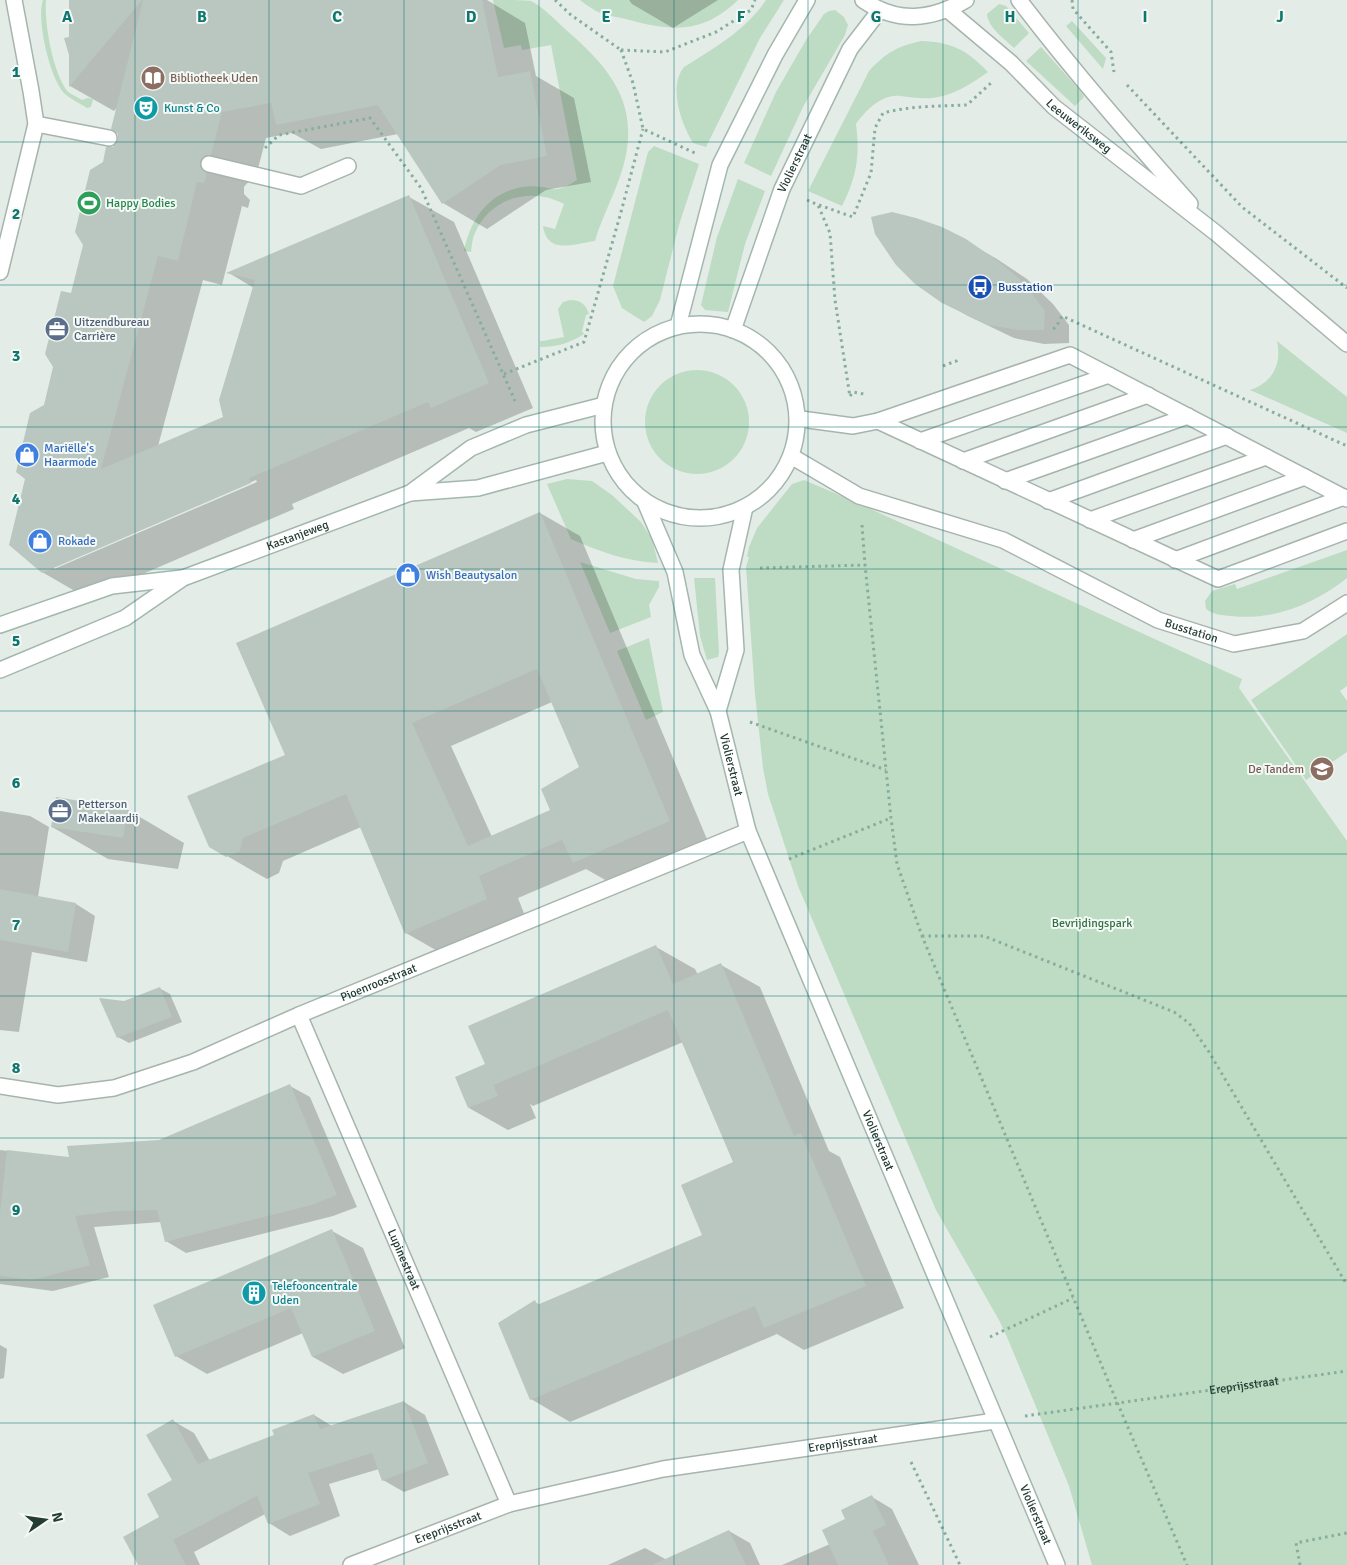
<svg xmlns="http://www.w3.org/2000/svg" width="1347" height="1565" font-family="Signika,sans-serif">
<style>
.green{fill:#bedcc3}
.shadow{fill:#0003;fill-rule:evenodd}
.building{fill:#b9c7c0;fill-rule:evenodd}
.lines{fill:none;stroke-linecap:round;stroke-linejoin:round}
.lane-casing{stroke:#a7b4ad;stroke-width:18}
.street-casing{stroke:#a7b4ad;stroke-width:18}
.secondary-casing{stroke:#a3b7ae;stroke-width:18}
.path{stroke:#87ad9d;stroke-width:3;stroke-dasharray:2.5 4;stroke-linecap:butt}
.lane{stroke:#fff;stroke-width:15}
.street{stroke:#fff;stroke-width:15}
.secondary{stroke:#fff;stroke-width:15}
.grid{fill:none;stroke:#0f766e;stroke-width:1;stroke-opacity:0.55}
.labels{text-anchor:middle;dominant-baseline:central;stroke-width:4;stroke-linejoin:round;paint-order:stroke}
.education-label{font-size:12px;fill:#785e54;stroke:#f4f9f6;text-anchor:start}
.culture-label{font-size:12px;fill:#0d838f;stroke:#f4f9f6;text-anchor:start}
.street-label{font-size:12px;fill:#243c33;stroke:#f4f9f6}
.leisure-label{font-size:12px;fill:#27864d;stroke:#f4f9f6;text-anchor:start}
.transit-label{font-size:12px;fill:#164399;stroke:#f4f9f6;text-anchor:start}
.service-label{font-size:12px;fill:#4e5e75;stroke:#f4f9f6;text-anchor:start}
.shop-label{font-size:12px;fill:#366cbe;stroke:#f4f9f6;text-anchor:start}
.park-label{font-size:12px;fill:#327043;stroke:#f4f9f6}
.grid-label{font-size:16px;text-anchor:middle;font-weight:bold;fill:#0f766e;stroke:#f4f9f6;stroke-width:4;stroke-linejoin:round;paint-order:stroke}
</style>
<rect width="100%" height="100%" fill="#e4ece7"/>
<path class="green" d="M43 0H46C44 23 53 74 68 92 72 95 78 97 82 100L88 98 93 99 91 107 87 108C80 103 70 99 64 93 50 79 36 19 43 0Z
M493 0C502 0 524 0 531 1 543 7 554 19 564 28 598 58 631 89 628 139 626 176 605 207 595 241 574 244 547 255 543 226L555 229 564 204C531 186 490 198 475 233 472 239 472 246 471 252L464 251C470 220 488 193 522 187 528 186 535 186 541 187 546 187 552 190 556 189 563 189 572 183 577 180L551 45 522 50 521 45 504 48Z
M580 0H738C704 33 673 32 630 20 619 17 606 16 596 11 591 8 585 4 580 0Z
M766 0H784L760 38 706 147 693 143C681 123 668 87 684 67 714 48 746 30 766 0Z
M999 4 1006 6 1029 33 1014 48C1005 39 988 28 987 14Z
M835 10 844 17 848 25 845 35 803 107 771 176 744 163 776 92 806 40 824 14 829 11Z
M1072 21 1106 58 1103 69 1066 26Z
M921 41C952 42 967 50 988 72 971 84 953 96 932 98 921 99 911 97 900 96 882 94 866 110 856 124 860 156 857 176 842 206L808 191 869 71C887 52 896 47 921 41Z
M1041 47 1082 93 1084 97 1075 106 1026 61Z
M654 146 699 164 679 225 660 300 652 316 644 322 622 308 613 286 648 152Z
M738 179 765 191 745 244 728 312 705 310 701 305 717 237Z
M570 300C580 300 586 304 589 314L586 315 582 331 584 334C570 343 557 347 540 347V341H543L564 337 558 309 563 302Z
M1277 341 1347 397V433L1250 390C1273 382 1282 364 1277 341Z
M645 422a52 52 0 1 1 104 0a52 52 0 1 1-104 0Z
M567 479 592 481 612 495 641 522 652 539 658 563C625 561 601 552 571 539L547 484Z
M804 480 851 500 1242 679 1239 688 1347 841V1565H1092L1069 1486 1007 1337 999 1320 936 1210 798 886 768 794 763 768 755 694 746 567 749 557H747L749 547 757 528 792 484Z
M1347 550V578C1315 604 1273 621 1231 616 1221 615 1214 615 1206 609L1205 601 1212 591 1235 584 1237 589Z
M580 562 636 579 659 581V587L649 605 651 617 610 633Z
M694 578H715L719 653 718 657 707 660 700 636Z
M1347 634V686L1340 691 1347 701V752L1306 780 1251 700Z
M649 638 663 712 646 720 617 651Z"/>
<path class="shadow" d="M71 0H487L525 23 536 76 574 98 591 182 546 190 487 229 443 203 398 134 321 149 292 133 266 138 255 180H250L244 187V194L250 200 248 208 242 206 222 285 203 280 158 446 224 418 254 288 229 273 409 197 454 222 533 408 476 432 469 428 292 504 294 509 87 598 42 572 45 406 104 163 119 141 118 106 114 111 70 86ZM256 480 257 482 54 569V566Z
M629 0H718L673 28 632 4Z
M971 244 997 259 1027 279 1053 304 1069 325V343L1044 344 1014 338 968 316 943 302Z
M540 513 580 536 709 844 614 885 586 869 518 898 527 921 446 956 406 933 361 827 283 861 279 873 267 879 210 846 286 756ZM552 702 580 768 552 811 492 837 451 746Z
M57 799 128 810 184 843 178 869 108 859 52 827Z
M0 811 30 816 49 827 38 897 76 904 95 916 87 962 32 952 19 1032 0 1030Z
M656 947 695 969 698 975 721 965 760 987 829 1151 840 1157 904 1308 804 1350 777 1334 570 1422 531 1399 499 1324 535 1302 540 1305 704 1236 734 1163 683 1042 533 1106 530 1104 536 1118 508 1130 469 1108 486 1065Z
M159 988 170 994 182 1022 129 1043 118 1037 124 1002Z
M290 1086 310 1097 357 1207 333 1216 186 1253 166 1241 161 1222 94 1227 109 1277 53 1291 0 1284V1150L70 1159 159 1142Z
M332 1231 363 1248 405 1348 343 1374 313 1357 303 1333 207 1374 176 1356Z
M0 1345 7 1349 4 1378 0 1379Z
M404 1402 425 1415 449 1475 404 1492 383 1480 379 1469 329 1484 340 1516 290 1536 269 1523 265 1514 194 1552 200 1565H140L160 1518 174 1480 173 1421 194 1433 210 1461 275 1435 314 1415 332 1426Z
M872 1497 892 1509 919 1565H782L830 1544 847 1520Z
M729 1531 750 1543 760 1565H608L645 1548 667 1560Z"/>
<path class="building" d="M69 0H142L69 87V55L64 38 69 37Z
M143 0H482L498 77 530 71 547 156 501 165 442 204 378 105 276 125 271 103 222 112 211 155H206L200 161V167L207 173 204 183 197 182 178 261 158 256 101 469 223 417 219 400 255 280 226 273 409 195 489 383 431 408 428 402 249 478 251 483 42 573 9 545 25 479 16 472 30 413 44 405 53 367 45 354 61 291 71 293 83 245 75 232 90 170 103 162 106 147H113L118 140V134L111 129Z
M892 212 916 218 942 227 966 239 1002 264 1024 283 1042 307 1045 310 1044 330H1018L988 325 942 303 915 284 896 265 875 234 871 217Z
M540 512 670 821 573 863 562 840 479 876 487 899 405 934 346 794 243 838 240 851 226 857 209 847 187 796 285 755 236 643ZM537 669 579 767 541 789 550 810 468 846 412 723Z
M56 797 128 809 123 838 51 827Z
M0 889 76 903 68 952 0 940Z
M656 945 673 984 721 963 794 1136 801 1133 866 1286 764 1328 755 1306 530 1400 498 1323 535 1300 537 1305 702 1235 681 1185 733 1162 668 1010 494 1085 491 1079 498 1096 468 1108 455 1077 485 1064 468 1026Z
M160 987 172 1017 117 1038 99 998 124 1001Z
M290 1084 337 1195 312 1205 165 1242 157 1210 116 1211 75 1216 90 1265 32 1280 0 1276V1212L7 1150 69 1157 67 1146 159 1140Z
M332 1229 375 1331 312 1357 291 1308 175 1357 153 1305Z
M404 1401 428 1463 382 1481 372 1453 308 1473 320 1504 268 1524 257 1496 173 1540 186 1565H138L123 1537 159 1517 147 1494 172 1480 146 1435 173 1419 198 1464 274 1435 272 1430 314 1414 320 1429Z
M872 1495 886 1525 873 1531 889 1565H838L822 1530 845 1519 841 1510Z
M729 1530 746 1565H652Z"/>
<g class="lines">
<defs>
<g id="lane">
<path d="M36 124 109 138"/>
<path d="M209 164 301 186 348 166"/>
<path d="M801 419 853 426 878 421 1070 355 1347 499"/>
<path d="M878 421 1218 579 1347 531"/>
<path d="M920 441 1109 375"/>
<path id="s2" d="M791 456 859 496 1003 540 1158 620 1234 644 1303 631 1347 603"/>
<path d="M963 461 1148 395"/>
<path d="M1005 481 1188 416"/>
<path d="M1048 501 1227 436"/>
<path d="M1090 520 1266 457"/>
<path d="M1133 540 1305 477"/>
<path d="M1175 560 1344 497"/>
</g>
<g id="street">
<path d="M1019 0C1073 71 1131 137 1190 204"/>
<path id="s3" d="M948 10 1011 63 1054 107 1216 233 1347 344"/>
<path d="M0 272 36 124 31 91 14 0"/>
<path id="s4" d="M299 1015 509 1504"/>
<path id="s5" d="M0 1086 58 1095 114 1088 193 1062 299 1015 748 831"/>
<path id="s6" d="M351 1565 509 1504 663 1469 995 1421"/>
</g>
<g id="secondary">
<path d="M863 0C898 24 931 20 966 0"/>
<circle cx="700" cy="421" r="97"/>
<path d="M678 326 720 165 775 55 807 0"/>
<path id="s7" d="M733 330 782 189 850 49 880 10"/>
<path d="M410 493 478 488 607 453"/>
<path id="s8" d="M645 502 675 572 692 655 718 711 748 831 1057 1565"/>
<path d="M0 625 112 586 182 578"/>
<path id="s9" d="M0 670 125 618 183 578 410 493 471 448 526 425 604 405"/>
<path d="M718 711 736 650 731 570 745 507"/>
</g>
</defs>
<use href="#lane" class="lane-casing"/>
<use href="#street" class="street-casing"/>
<use href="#secondary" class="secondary-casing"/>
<g class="path">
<path d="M555 0 571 15 621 50"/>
<path d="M1072 0 1073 9 1111 52 1114 72"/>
<path d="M621 50 633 83 643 129 695 153"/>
<path d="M621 50 665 52 716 32 751 10 755 0"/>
<path d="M1127 85 1242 207 1347 288"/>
<path d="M265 148 279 135 370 118 421 188 515 401"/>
<path d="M807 200 818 205 830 233 835 300 850 397"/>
<path d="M819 205 853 217 871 173 875 128 883 113C910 106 939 106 967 105L991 83"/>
<path d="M1053 329 1056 327 1062 316 1347 446"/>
<path d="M943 366 956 361 958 365"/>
<path d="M504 374 584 342 621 212 643 129"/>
<path d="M850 396 853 392 864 394"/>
<path d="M862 525 865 565 891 818 897 864 922 936 1117 1402 1187 1565"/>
<path d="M760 568 865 565"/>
<path d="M750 722 886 770"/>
<path d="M789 859 891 818"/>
<path d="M922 936H984L1174 1012 1189 1023 1209 1052 1347 1285"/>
<path d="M990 1337 1073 1298"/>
<path id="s1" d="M1025 1416 1347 1371"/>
<path d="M911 1462 960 1565"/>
<path d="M1300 1565 1296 1543 1347 1533"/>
</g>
<use href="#lane" class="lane"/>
<use href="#street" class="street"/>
<use href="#secondary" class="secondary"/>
</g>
<path class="grid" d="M135 0V1565M269 0V1565M404 0V1565M539 0V1565M674 0V1565M808 0V1565M943 0V1565M1078 0V1565M1212 0V1565M0 142H1347M0 285H1347M0 427H1347M0 569H1347M0 711H1347M0 854H1347M0 996H1347M0 1138H1347M0 1280H1347M0 1423H1347"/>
<defs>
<symbol id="library-disc" viewBox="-11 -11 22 22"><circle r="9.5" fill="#8d6e63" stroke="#f4f9f6"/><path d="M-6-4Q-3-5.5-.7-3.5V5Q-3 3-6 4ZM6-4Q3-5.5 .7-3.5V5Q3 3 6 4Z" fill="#fff"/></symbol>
<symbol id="theatre-disc" viewBox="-11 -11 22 22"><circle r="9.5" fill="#0f9aa8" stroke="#f4f9f6"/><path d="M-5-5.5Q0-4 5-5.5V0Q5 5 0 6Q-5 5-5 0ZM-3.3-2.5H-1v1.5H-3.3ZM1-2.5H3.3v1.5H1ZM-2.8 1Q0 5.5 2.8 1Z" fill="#fff"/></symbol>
<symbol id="stadium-disc" viewBox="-11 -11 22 22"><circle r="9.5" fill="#2e9e5b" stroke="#f4f9f6"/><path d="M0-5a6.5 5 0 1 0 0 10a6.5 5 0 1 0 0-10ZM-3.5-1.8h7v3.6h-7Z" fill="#fff"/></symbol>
<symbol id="bus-disc" viewBox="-11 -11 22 22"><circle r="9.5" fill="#1a4fb4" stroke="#f4f9f6"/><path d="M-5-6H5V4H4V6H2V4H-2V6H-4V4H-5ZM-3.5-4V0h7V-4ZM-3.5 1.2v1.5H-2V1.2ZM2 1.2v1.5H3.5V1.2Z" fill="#fff"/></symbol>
<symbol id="office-disc" viewBox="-11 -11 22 22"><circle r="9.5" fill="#5c6f8a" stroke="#f4f9f6"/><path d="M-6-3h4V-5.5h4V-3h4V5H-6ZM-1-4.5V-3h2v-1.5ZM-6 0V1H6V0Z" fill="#fff"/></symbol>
<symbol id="shop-disc" viewBox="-11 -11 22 22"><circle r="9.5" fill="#3f7fe0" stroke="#f4f9f6"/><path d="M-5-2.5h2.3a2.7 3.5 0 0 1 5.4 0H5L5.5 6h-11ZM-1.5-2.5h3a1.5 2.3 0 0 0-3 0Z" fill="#fff"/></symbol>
<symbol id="school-disc" viewBox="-11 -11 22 22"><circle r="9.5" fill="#8d6e63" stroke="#f4f9f6"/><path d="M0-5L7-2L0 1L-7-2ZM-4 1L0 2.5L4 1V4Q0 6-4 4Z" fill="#fff"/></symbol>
<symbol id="building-disc" viewBox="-11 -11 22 22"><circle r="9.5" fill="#0f9aa8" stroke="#f4f9f6"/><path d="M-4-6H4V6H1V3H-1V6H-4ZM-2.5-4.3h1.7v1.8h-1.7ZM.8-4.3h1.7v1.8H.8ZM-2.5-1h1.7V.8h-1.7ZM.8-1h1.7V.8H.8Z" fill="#fff"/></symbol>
</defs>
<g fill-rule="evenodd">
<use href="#library-disc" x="139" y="64" width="28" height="28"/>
<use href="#theatre-disc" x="132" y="94" width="28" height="28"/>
<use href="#stadium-disc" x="75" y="189" width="28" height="28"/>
<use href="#bus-disc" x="966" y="273" width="28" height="28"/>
<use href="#office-disc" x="43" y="315" width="28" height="28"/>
<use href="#shop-disc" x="13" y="441" width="28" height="28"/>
<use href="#shop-disc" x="26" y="527" width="28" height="28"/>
<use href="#shop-disc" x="394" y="561" width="28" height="28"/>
<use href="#school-disc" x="1308" y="755" width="28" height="28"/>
<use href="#office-disc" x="46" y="797" width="28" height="28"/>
<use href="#building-disc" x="240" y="1279" width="28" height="28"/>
</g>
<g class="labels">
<g class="education-label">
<text x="170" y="78">Bibliotheek Uden</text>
<text x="1304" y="769" text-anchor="end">De Tandem</text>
</g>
<g class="culture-label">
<text x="164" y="108">Kunst &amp; Co</text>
<text x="272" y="1286">Telefooncentrale<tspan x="272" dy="14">Uden</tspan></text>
</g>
<g class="street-label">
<text stroke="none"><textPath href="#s3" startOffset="175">Leeuweriksweg</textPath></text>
<text stroke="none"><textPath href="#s7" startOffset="178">Violierstraat</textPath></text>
<text stroke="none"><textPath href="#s9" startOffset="328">Kastanjeweg</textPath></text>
<text stroke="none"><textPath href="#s2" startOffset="439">Busstation</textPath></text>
<text stroke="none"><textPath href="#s8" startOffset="278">Violierstraat</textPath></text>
<text stroke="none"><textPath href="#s5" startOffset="400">Pioenroosstraat</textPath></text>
<text stroke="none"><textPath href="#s8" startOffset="682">Violierstraat</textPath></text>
<text stroke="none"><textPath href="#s4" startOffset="266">Lupinestraat</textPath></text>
<text stroke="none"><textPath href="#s1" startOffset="221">Ereprijsstraat</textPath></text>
<text stroke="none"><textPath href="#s6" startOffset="509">Ereprijsstraat</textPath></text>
<text stroke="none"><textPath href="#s8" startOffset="1088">Violierstraat</textPath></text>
<text stroke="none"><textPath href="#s6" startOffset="104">Ereprijsstraat</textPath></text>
</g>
<g class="leisure-label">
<text x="106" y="203">Happy Bodies</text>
</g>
<g class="transit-label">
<text x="998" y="287">Busstation</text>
</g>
<g class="service-label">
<text x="74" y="322">Uitzendbureau<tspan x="74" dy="14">Carrière</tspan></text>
<text x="78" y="804">Petterson<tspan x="78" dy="14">Makelaardij</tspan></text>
</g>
<g class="shop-label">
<text x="44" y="448">Mariëlle's<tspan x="44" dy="14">Haarmode</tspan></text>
<text x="58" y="541">Rokade</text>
<text x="426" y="575">Wish Beautysalon</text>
</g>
<g class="park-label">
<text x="1092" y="923">Bevrijdingspark</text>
</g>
</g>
<g class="grid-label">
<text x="67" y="22">A</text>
<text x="202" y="22">B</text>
<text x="337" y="22">C</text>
<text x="471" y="22">D</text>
<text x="606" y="22">E</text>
<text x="741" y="22">F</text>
<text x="876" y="22">G</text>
<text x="1010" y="22">H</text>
<text x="1145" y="22">I</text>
<text x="1280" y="22">J</text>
<text x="16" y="77">1</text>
<text x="16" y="219">2</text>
<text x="16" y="361">3</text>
<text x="16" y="504">4</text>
<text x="16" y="646">5</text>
<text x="16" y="788">6</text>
<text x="16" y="930">7</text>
<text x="16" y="1073">8</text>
<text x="16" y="1215">9</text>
</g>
<g transform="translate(45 1520) rotate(77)" stroke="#f4f9f6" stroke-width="4" paint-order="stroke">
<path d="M0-4L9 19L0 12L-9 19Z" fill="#243c33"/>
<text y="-8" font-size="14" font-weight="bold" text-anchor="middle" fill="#243c33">N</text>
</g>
</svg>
